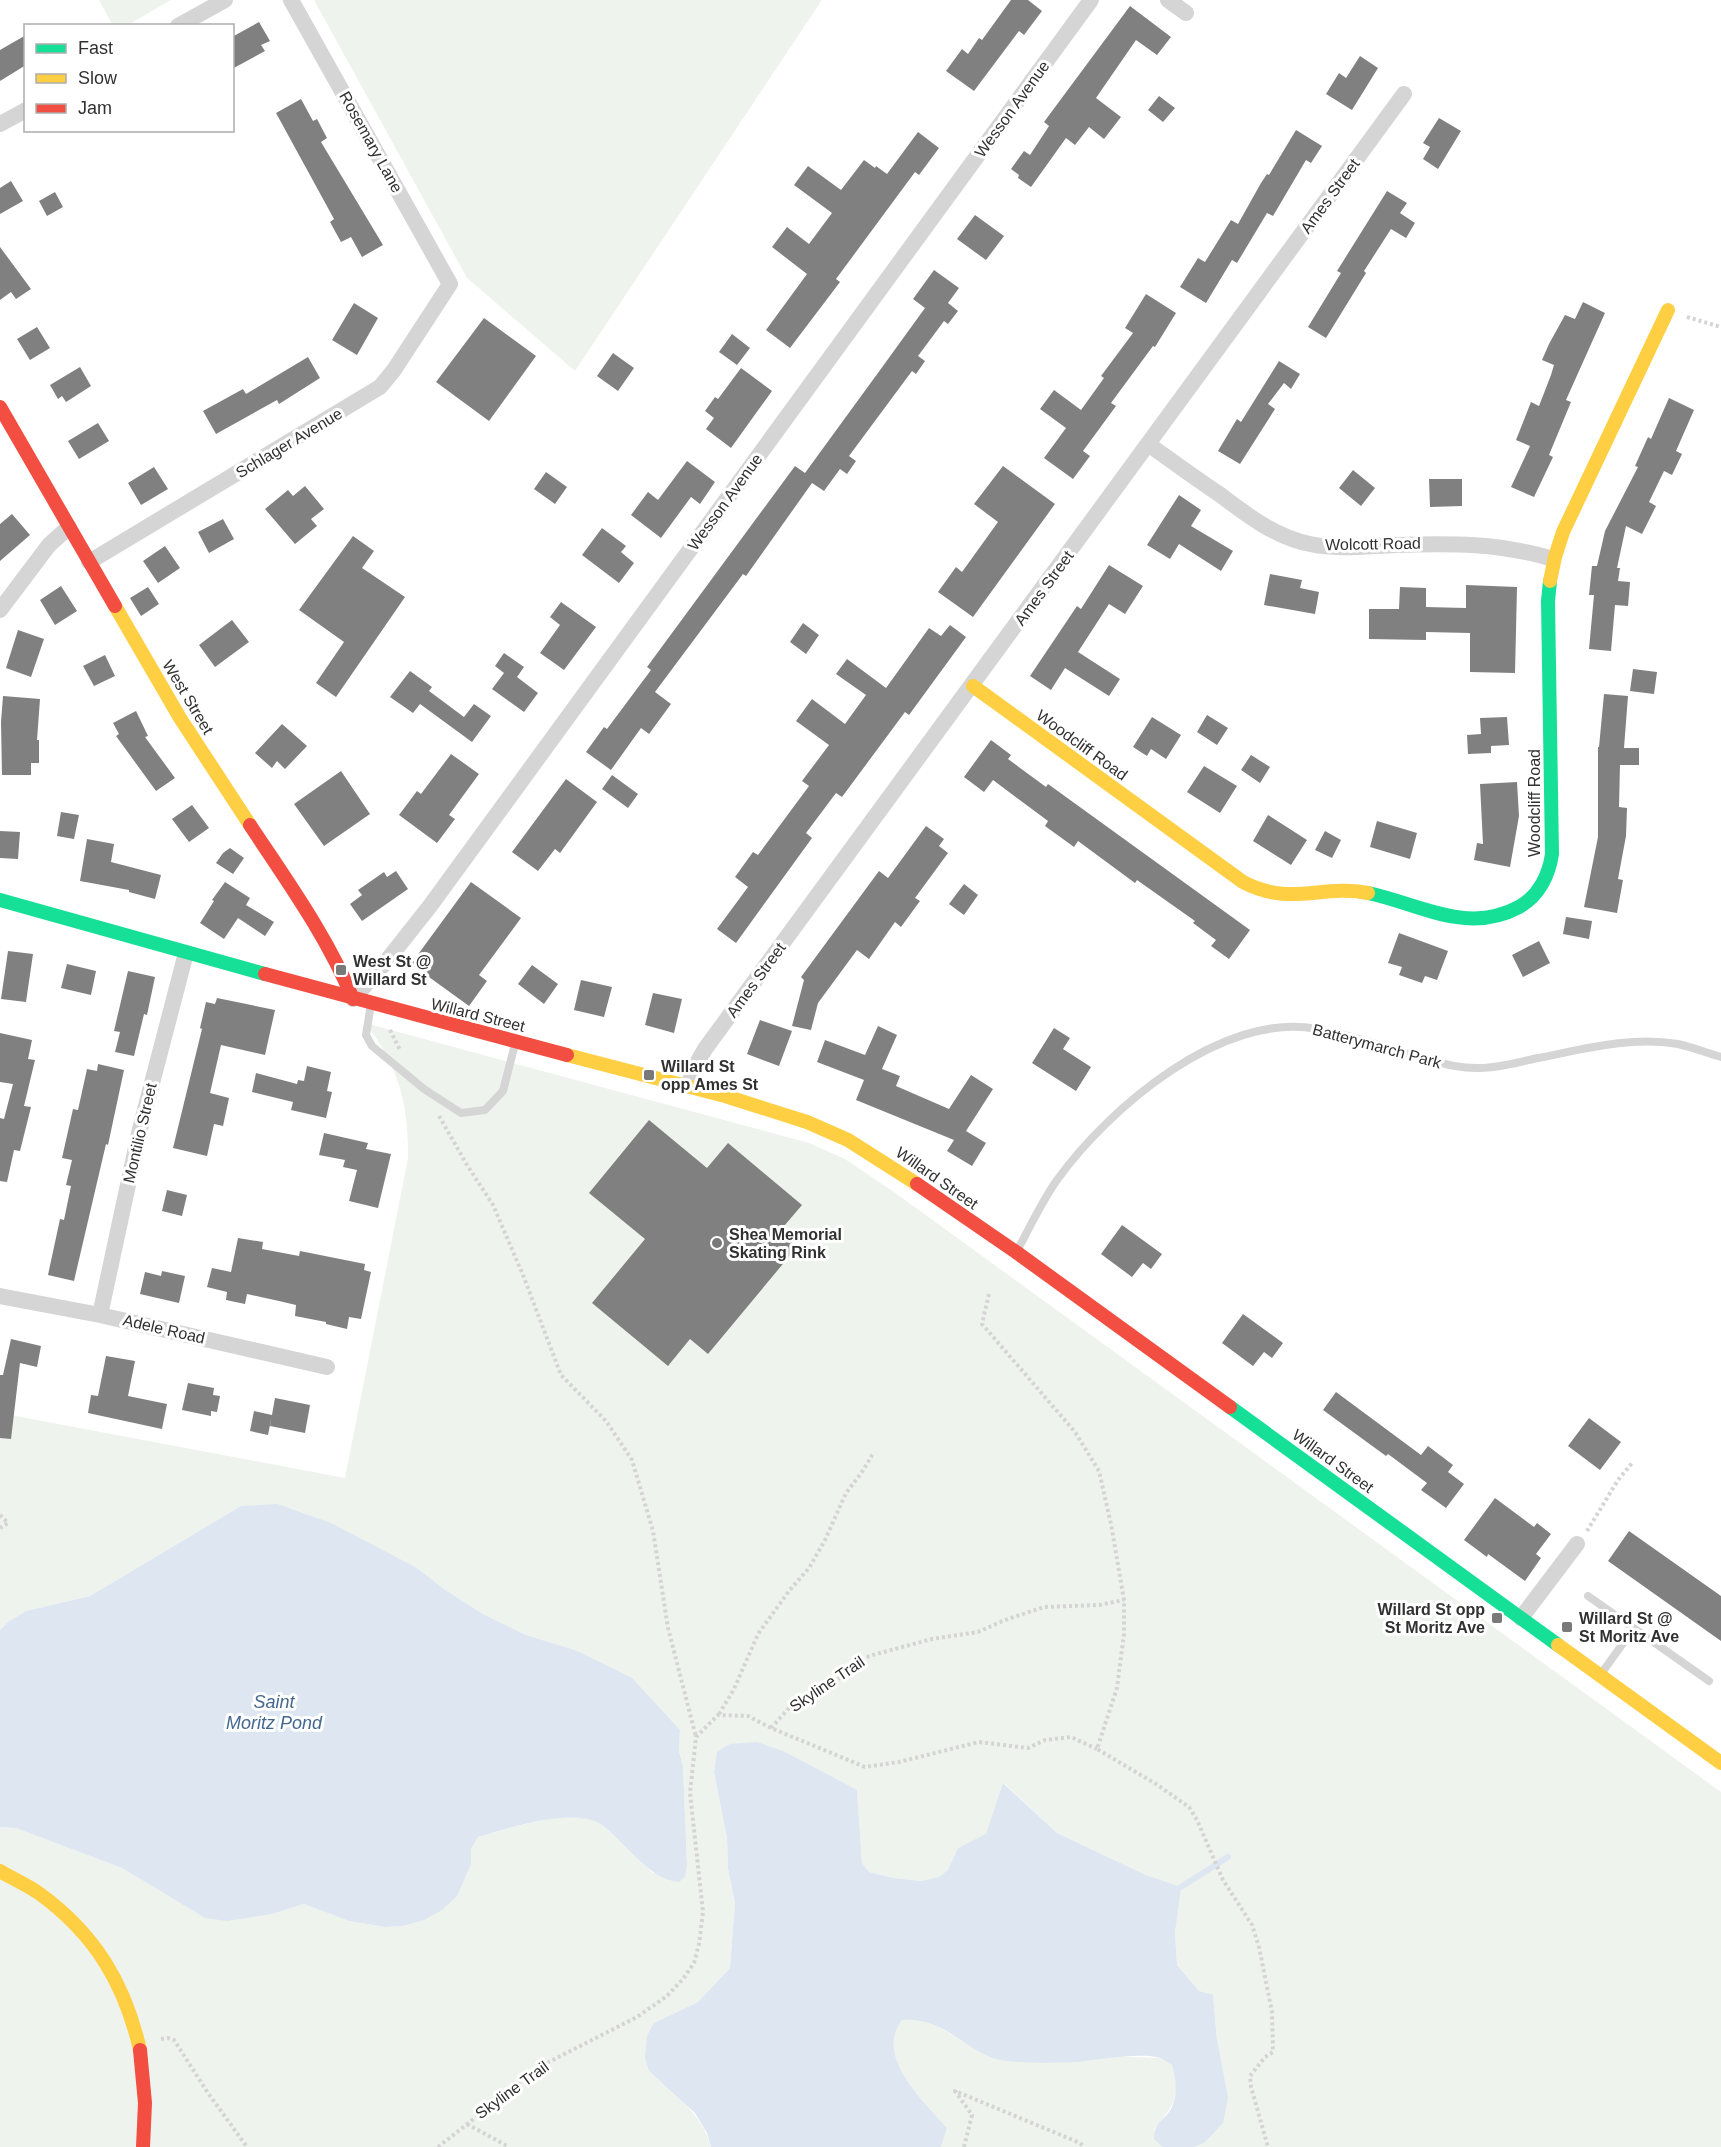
<svg xmlns="http://www.w3.org/2000/svg" width="1721" height="2147" font-family="Helvetica,sans-serif">
<style>
.green{fill:#eff3ed}
.water{fill:#dde6f1}
.lines{fill:none;stroke-linecap:round;stroke-linejoin:round}
.stream{stroke:#dde6f1;stroke-width:6}
.building{fill:#808080}
.path{stroke:#d4d4d4;stroke-width:4;stroke-dasharray:3 3;stroke-linecap:butt}
.lane{stroke:#d5d5d5;stroke-width:8}
.street{stroke:#d5d5d5;stroke-width:16}
.fast{stroke:#16e098;stroke-width:14}
.slow{stroke:#ffcf43;stroke-width:14}
.jam{stroke:#f24e42;stroke-width:14}
.poi-dot{fill:#797979;stroke:#fff;stroke-width:2}
.labels{text-anchor:middle;dominant-baseline:central;stroke-width:6;stroke-linejoin:round;paint-order:stroke}
.street-label{font-size:16px;fill:#313131;stroke:#fff}
.poi-label{font-size:16px;font-weight:bold;fill:#313131;stroke:#fff;text-anchor:start}
.water-label{font-size:18px;font-style:italic;fill:#43678f;stroke:#fff}
</style>
<rect width="100%" height="100%" fill="#fff"/>
<path class="green" d="M99 0H171L128 25 113 26Z
M314 0H822L575 371 467 278Z
M365 1023 809 1143 845 1159 894 1192 1721 1792V2147H1194L1204 2143 1217 2040 1213 1996 1199 1991 1177 1965 1175 1933 1180 1887 1146 1875 1057 1833 1004 1783 986 1835 958 1848 948 1870 940 1877 921 1881 895 1878 869 1872 862 1863 857 1790 718 1752 714 1772 727 1838 728 1869 735 1903 730 1968 698 2002 654 2023 649 2071C674 2094 702 2113 711 2147H0V1827L16 1828 122 1868 205 1918 272 1914 304 1904 349 1921 385 1927 402 1926 471 1864V1849L478 1837C509 1829 569 1807 599 1823 613 1831 640 1860 653 1873L687 1864 683 1766 679 1751 680 1730 575 1650 526 1635 483 1614 444 1589 417 1568 241 1506 90 1596 26 1611 8 1622 0 1630V1413L345 1478 408 1158C409 1105 398 1064 365 1023Z
M917 2019 934 2024 979 2051 1159 2058 1172 2065C1182 2096 1173 2106 1154 2130L1164 2147H941L947 2128C924 2101 874 2057 902 2020Z"/>
<path class="water" d="M277 1504 331 1523 417 1568 444 1589 483 1614 526 1635 575 1650 632 1678 680 1730 679 1751 683 1766 687 1864 685 1877 679 1882C660 1880 649 1869 636 1857 625 1847 612 1831 599 1823 569 1808 509 1828 478 1837L471 1849V1864L457 1896 442 1910 424 1920 402 1926 385 1927 349 1921 304 1904 272 1914 227 1921 205 1918 122 1868 16 1828 0 1827V1630L8 1622 26 1611 90 1596 241 1506Z
M757 1742 785 1752 857 1790 862 1863 869 1872 894 1878 921 1881 939 1877 948 1870 958 1848 986 1834 1003 1783 1057 1833 1146 1875 1181 1887 1175 1933 1177 1965 1199 1991 1213 1995 1217 2040 1228 2098 1223 2123 1204 2143 1194 2147H1163L1154 2139C1154 2121 1165 2121 1172 2107 1178 2093 1176 2079 1172 2065 1168 2063 1164 2060 1160 2058 1141 2052 1097 2060 1077 2062 1054 2063 1029 2063 1007 2061 967 2057 949 2016 902 2020 874 2057 924 2101 947 2128L941 2147H711L707 2133 695 2113 649 2071 645 2058 647 2036 654 2023 698 2002 730 1968 735 1903 728 1869 727 1838 714 1772 717 1752 730 1744Z"/>
<g class="lines">
<path class="stream" d="M1181 1887 1228 1857"/>
</g>
<path class="building" d="M1011 0H1028L1042 11 1024 35 1019 31 974 91 946 71 962 49 968 54 979 38 982 40Z
M1130 6 1171 37 1157 55 1136 40 1096 98 1121 117 1104 139 1089 127 1075 145 1066 138 1031 187 1018 178 1019 175 1011 169 1024 151 1030 155 1049 126 1044 122Z
M259 22 270 41 261 45 265 51 232 69V37Z
M26 35V65L0 81V50Z
M1360 56 1378 68 1352 110 1326 94 1339 73 1346 78Z
M1159 96 1175 108 1163 122 1148 110Z
M301 99 313 121 317 119 327 138 321 142 383 245 362 257 351 237 341 242 330 222 334 219 276 113Z
M1439 118 1461 131 1438 169 1423 159 1430 147 1423 143Z
M1296 130 1322 146 1311 163 1306 160 1273 216 1267 213 1237 263 1232 260 1206 303 1180 287 1198 258 1205 262 1231 220 1238 224 1261 183 1267 174 1269 175Z
M918 132 939 148 919 175 915 172 836 279 840 282 790 348 766 330 807 274 772 247 787 227 809 244 832 213 794 185 808 166 841 190 864 160 875 168 876 166 887 174Z
M11 181 23 201 0 214V188Z
M1387 191 1407 203 1400 213 1415 223 1406 238 1391 229 1364 271 1366 273 1326 338 1308 327 1341 273 1337 271Z
M55 192 63 207 47 216 39 201Z
M975 215 1004 236 986 260 957 239Z
M0 247 31 289 16 299 11 292 0 300Z
M934 270 959 288 948 303 958 311 948 324 944 321 918 356 925 361 916 374 912 371 849 456 856 461 847 474 840 469 824 491 812 483 746 576 743 574 655 692 671 704 649 734 641 728 611 770 586 752 604 727 607 729 651 670 647 667 795 466 805 473 883 366 925 308 913 299Z
M1146 294 1176 313 1155 347 1153 346 1111 403 1116 406 1083 451 1090 456 1073 479 1044 458 1066 428 1040 409 1054 390 1081 410 1104 378 1101 376 1133 333 1125 328Z
M1583 302 1605 313 1566 400 1571 402 1549 455 1553 457 1534 497 1511 487 1530 446 1516 440 1531 402 1539 406 1551 375 1554 365 1542 360 1549 344 1565 315 1575 319Z
M354 303 378 318 357 355 332 340Z
M484 318 536 356 489 421 436 382Z
M37 327 50 348 30 360 17 339Z
M732 334 750 348 737 365 719 352Z
M613 353 634 368 618 391 597 376Z
M308 357 320 378 279 404 277 400 216 434 203 411 243 389 246 394Z
M1279 361 1300 374 1291 389 1284 383 1268 404 1275 409 1240 464 1218 451 1237 419 1241 422Z
M80 367 91 386 66 402 62 396 58 399 50 385Z
M741 368 772 391 731 448 706 429 714 418 705 411 715 397 718 399Z
M1669 398 1694 410 1676 451 1682 454 1672 475 1664 471 1649 502 1656 506 1642 534 1626 526 1617 568H1620L1618 581 1630 582 1628 606 1615 605 1611 651 1589 649 1594 595H1589L1592 566H1597L1605 531 1638 467 1635 466 1648 437 1651 439Z
M98 423 109 441 79 459 68 441Z
M687 461 715 482 700 504 691 497 661 538 631 515 648 492 658 500Z
M1003 466 1055 504 973 617 938 592 956 567 962 572 998 522 974 504Z
M154 467 168 489 141 505 128 483Z
M1353 470 1375 488 1361 506 1339 488Z
M546 472 567 487 555 504 534 489Z
M1429 479H1462V506L1430 507Z
M305 486 324 509 311 519 317 526 295 544 265 509 288 490 293 496Z
M1179 495 1201 510 1191 526 1233 551 1221 571 1179 544 1170 559 1147 545Z
M12 514 30 535 0 561V524Z
M223 519 234 539 209 553 198 532Z
M602 528 626 546 621 552 634 563 619 583 582 555Z
M353 536 374 551 362 568 405 597 336 697 316 683 344 642 299 610Z
M165 546 180 568 158 583 143 561Z
M1109 565 1143 586 1125 614 1109 604 1078 652 1120 679 1109 696 1065 668 1051 690 1030 676 1077 606 1081 609Z
M1270 574 1302 580 1300 588 1319 592 1315 614 1264 605Z
M1466 585 1517 587 1515 673 1470 672V633L1426 632V640L1369 639V609H1399L1400 587 1426 588V607L1466 608Z
M61 586 77 611 55 625 40 600Z
M148 587 159 604 141 616 130 598Z
M561 602 596 627 564 670 540 653 560 625 550 617Z
M232 620 249 642 215 667 199 645Z
M803 623 819 635 806 654 790 642Z
M950 625 966 637 909 715 905 712 842 797 836 793 806 833 812 838 736 943 717 929 748 887 735 877 753 852 758 855 809 786 802 781 829 745 796 721 812 699 845 724 866 695 836 674 847 659 886 688 929 628 941 636Z
M18 630 44 639 31 677 6 668Z
M504 653 524 667 517 677 538 693 524 712 492 689 504 673 495 666Z
M105 655 115 676 94 686 83 666Z
M1633 669 1657 672 1654 694 1630 691Z
M410 671 432 687 429 691 464 717 474 704 491 716 472 742 420 704 413 713 390 697Z
M1604 694 1628 696 1624 748H1639V765H1620L1619 807 1627 808 1626 836 1618 879 1623 880 1617 913 1584 907 1598 837V747H1599Z
M3 696 40 699 37 740H39V763H31V775H2L1 722Z
M136 711 148 736 145 737 175 778 156 791 116 736 119 734 113 723Z
M1207 715 1228 728 1217 745 1197 732Z
M1152 717 1181 735 1166 759 1151 749 1147 756 1133 747Z
M1507 717 1509 745 1491 746V753L1468 754 1467 735 1481 734 1480 718Z
M282 724 307 746 285 769 277 761 272 768 255 753Z
M991 740 1011 755 1008 759 1046 787 1048 784 1250 930 1229 959 1211 946 1216 940 1193 923 1195 921 1137 880 1135 883 1078 841 1074 847 1045 826 1048 821 993 780 984 792 964 777Z
M451 754 479 774 449 815 455 819 437 843 399 815 417 791 421 794Z
M1251 755 1270 767 1260 783 1241 770Z
M1204 766 1237 786 1220 813 1187 792Z
M341 771 370 814 324 846 294 804Z
M612 775 638 794 628 808 602 789Z
M566 779 597 802 560 853 555 849 538 871 512 852Z
M1517 782 1519 816 1510 867 1474 860 1477 843 1483 844 1480 784Z
M192 805 209 828 189 842 172 819Z
M61 812 79 815 74 839 57 836Z
M1268 815 1307 840 1291 865 1253 841Z
M1377 821 1417 833 1410 859 1370 847Z
M926 826 944 839 939 846 948 853 915 898 920 901 901 927 895 922 869 959 857 950 818 1003 811 1030 792 1026 804 980 801 977 879 871 888 878Z
M0 831 20 832 18 859 0 858Z
M1325 831 1341 840 1332 858 1315 850Z
M87 839 114 844 111 862 161 875 155 899 129 892V890L80 881Z
M230 848 244 858 233 874 216 863 223 853Z
M396 871 408 889 362 921 350 904 362 895 358 890 384 872 387 877Z
M225 882 250 898 246 905 274 922 265 936 238 918 224 939 200 923 214 901 212 900Z
M471 882 521 918 479 975 487 981 469 1006 411 964Z
M964 884 978 895 964 915 949 904Z
M1566 917 1592 921 1589 939 1563 934Z
M1399 933 1448 951 1437 980 1425 976 1422 983 1399 975 1402 967 1388 963Z
M1539 941 1550 963 1523 977 1512 955Z
M8 951 33 954 26 1002 1 999Z
M67 964 96 971 91 995 61 988Z
M532 965 558 984 544 1004 518 984Z
M128 971 155 977 147 1015 144 1014 134 1056 115 1052 120 1032 114 1031Z
M581 980 612 987 604 1017 574 1010Z
M653 993 682 999 674 1033 645 1025Z
M217 998 275 1010 265 1055 221 1045 210 1093 229 1098 223 1126 214 1124 207 1156 173 1148 202 1029 200 1028 206 1002 215 1004Z
M760 1020 792 1031 779 1066 747 1054Z
M878 1026 897 1035 882 1069 900 1076 896 1086 949 1109 971 1075 993 1089 966 1131 986 1143 972 1166 947 1151 954 1140 856 1100 864 1080 817 1062 825 1040 865 1055Z
M1054 1028 1070 1038 1063 1049 1091 1067 1076 1091 1032 1063Z
M0 1033 32 1040 28 1059 35 1060 24 1106 31 1107 20 1151 14 1150 7 1182 0 1181V1118L4 1119 13 1084 0 1082Z
M98 1064 124 1070 108 1145 106 1144 74 1281 48 1275 60 1219 64 1220 71 1186 66 1185 72 1160 62 1158 73 1109 78 1110 87 1069 97 1071Z
M307 1066 331 1072 327 1091 332 1092 326 1118 291 1110 293 1102 252 1092 256 1073 297 1084 298 1080 304 1081Z
M649 1120 707 1168 728 1143 802 1205 779 1232 797 1247 708 1354 690 1339 668 1366 592 1303 645 1239 589 1193Z
M324 1133 368 1143 366 1149 391 1154 378 1208 349 1201 357 1170 343 1167 345 1160 319 1155Z
M167 1190 187 1195 182 1216 162 1211Z
M1122 1225 1162 1254 1151 1269 1143 1263 1132 1277 1101 1254Z
M238 1238 263 1242 262 1249 299 1256 300 1251 365 1264 364 1270 371 1272 361 1319 349 1317 347 1329 326 1324V1322L295 1316 296 1305 279 1301 247 1294 245 1304 226 1300 227 1292 207 1287 212 1268 231 1272Z
M162 1271 185 1276 179 1303 140 1294 145 1272 161 1276Z
M1243 1314 1283 1343 1272 1358 1264 1352 1253 1366 1222 1343Z
M11 1339 41 1346 37 1367 20 1363 11 1439 0 1438V1375H3Z
M106 1356 135 1361 128 1396 167 1404 162 1429 88 1413 91 1395 98 1396Z
M188 1383 214 1388 213 1395 220 1396 217 1412 211 1411V1416L182 1410Z
M1336 1392 1421 1455 1428 1446 1453 1465 1448 1472 1464 1484 1446 1508 1421 1490 1427 1483 1388 1454 1386 1456 1323 1410Z
M275 1398 310 1405 305 1433 270 1426Z
M254 1411 272 1415 268 1435 250 1431Z
M1589 1418 1621 1442 1600 1470 1568 1446Z
M1495 1498 1534 1527 1537 1523 1551 1534 1536 1554 1541 1558 1525 1581 1488 1554 1487 1557 1464 1540Z
M1629 1531 1721 1596V1641L1608 1561Z"/>
<g class="lines">
<path class="path" d="M1687 317 1721 327
M390 1030 400 1050
M439 1116 467 1165 493 1205 523 1275 561 1375 606 1421 632 1460 653 1531 668 1628 696 1737
M989 1294 982 1324 1075 1432 1099 1471 1111 1524 1124 1600V1634L1117 1688 1097 1749 1156 1784 1189 1807 1197 1820 1223 1880 1252 1925 1259 1947 1272 2012 1273 2052 1265 2057 1250 2076 1251 2087 1268 2147
M0 1515 8 1523 0 1528
M1587 1531 1618 1480 1633 1462
M719 1714 734 1689 758 1634 789 1591 809 1568 825 1540 846 1493 862 1472 874 1452
M771 1728 791 1706 833 1683 869 1656 932 1639 978 1632 1005 1620 1044 1607 1099 1605 1124 1600
M161 2039 168 2038 174 2040 208 2093 247 2147
M467 2124 509 2147
M438 2147 541 2066 637 2017 667 1996 683 1979 694 1963 699 1944 703 1912 690 1793 696 1737 718 1715 748 1716 771 1728 865 1767 899 1762 979 1742 1028 1748 1045 1740 1071 1737 1097 1749
M964 2147 972 2115 955 2091 1080 2143 1084 2147"/>
<path class="lane" d="M371 1004 366 1035 372 1046 424 1089 461 1113 485 1110 503 1091 515 1044
M1017 1251C1030 1227 1042 1201 1057 1180 1109 1108 1222 1011 1317 1029 1351 1035 1385 1047 1418 1057 1438 1062 1459 1069 1480 1068 1500 1068 1519 1062 1538 1058 1584 1049 1630 1036 1678 1044 1692 1047 1707 1053 1721 1057
M1588 1596 1709 1681
M1601 1674 1634 1628"/>
<path class="street" d="M1168 0 1186 13
M178 26 225 0
M0 124 26 110
M1148 444C1172 461 1195 478 1219 494 1247 515 1275 537 1310 544 1338 550 1367 546 1396 545 1450 543 1501 543 1553 559
M89 562 380 387 394 370 450 284 291 0
M0 610 49 545 69 527
M353 999 385 963 430 906 1091 0
M688 1086 695 1067 705 1049 1404 94
M0 1296 100 1315 327 1367
M100 1315 140 1129 186 953
M1521 1618 1577 1544"/>
<path class="fast" d="M1368 893C1420 904 1467 935 1519 907 1539 896 1549 875 1552 854L1548 601 1550 581
M0 900 265 974
M1230 1407 1558 1645"/>
<path class="slow" d="M1550 581 1555 557 1563 532 1668 310
M115 606 180 718 250 825
M973 686 1243 882C1291 907 1321 884 1368 893
M567 1055 725 1096 807 1122 848 1140 917 1184
M1558 1645 1721 1763
M0 1871C13 1879 28 1885 40 1894 95 1934 125 1984 140 2050"/>
<path class="jam" d="M0 407 115 606
M250 825C287 881 327 936 353 999
M265 974 567 1055
M917 1184 1016 1252 1230 1407
M140 2050 145 2103 143 2147"/>
</g>
<g class="poi-dot">
<rect x="335" y="964" width="12" height="12" rx="3"/>
<rect x="643" y="1069" width="12" height="12" rx="3"/>
<circle cx="717" cy="1243" r="6"/>
<rect x="1491" y="1612" width="12" height="12" rx="3"/>
<rect x="1561" y="1621" width="12" height="12" rx="3"/>
</g>
<g class="labels">
<g class="street-label">
<text transform="translate(1012 109) rotate(-54)">Wesson Avenue</text>
<text transform="translate(371 142) rotate(61)">Rosemary Lane</text>
<text transform="translate(1330 196) rotate(-54)">Ames Street</text>
<text transform="translate(289 443) rotate(-31)">Schlager Avenue</text>
<text transform="translate(725 502) rotate(-54)">Wesson Avenue</text>
<text transform="translate(1373 544) rotate(-1)">Wolcott Road</text>
<text transform="translate(1044 588) rotate(-54)">Ames Street</text>
<text transform="translate(188 697) rotate(59)">West Street</text>
<text transform="translate(1082 745) rotate(36)">Woodcliff Road</text>
<text transform="translate(1534 803) rotate(-90)">Woodcliff Road</text>
<text transform="translate(756 980) rotate(-54)">Ames Street</text>
<text transform="translate(478 1015) rotate(14)">Willard Street</text>
<text transform="translate(1377 1046) rotate(15)">Batterymarch Park</text>
<text transform="translate(140 1133) rotate(-77)">Montilio Street</text>
<text transform="translate(937 1178) rotate(35)">Willard Street</text>
<text transform="translate(164 1329) rotate(13)">Adele Road</text>
<text transform="translate(1333 1461) rotate(36)">Willard Street</text>
<text transform="translate(827 1684) rotate(-34)">Skyline Trail</text>
<text transform="translate(512 2090) rotate(-36)">Skyline Trail</text>
</g>
<g class="poi-label">
<text x="353" y="961">West St @<tspan x="353" dy="18">Willard St</tspan></text>
<text x="661" y="1066">Willard St<tspan x="661" dy="18">opp Ames St</tspan></text>
<text x="729" y="1234">Shea Memorial<tspan x="729" dy="18">Skating Rink</tspan></text>
<text x="1485" y="1609" text-anchor="end">Willard St opp<tspan x="1485" dy="18">St Moritz Ave</tspan></text>
<text x="1579" y="1618">Willard St @<tspan x="1579" dy="18">St Moritz Ave</tspan></text>
</g>
<g class="water-label">
<text x="274" y="1702">Saint<tspan x="274" dy="21">Moritz Pond</tspan></text>
</g>
</g>
<rect x="24" y="24" width="210" height="108" fill="#ffffff" stroke="#adadad" stroke-width="1.5"/>
<rect x="36" y="44" width="30" height="9" fill="#16e098" stroke="#adadad" stroke-width="1.5"/>
<text x="78" y="54" font-size="18" fill="#313131">Fast</text>
<rect x="36" y="74" width="30" height="9" fill="#ffcf43" stroke="#adadad" stroke-width="1.5"/>
<text x="78" y="84" font-size="18" fill="#313131">Slow</text>
<rect x="36" y="104" width="30" height="9" fill="#f24e42" stroke="#adadad" stroke-width="1.5"/>
<text x="78" y="114" font-size="18" fill="#313131">Jam</text>
</svg>
